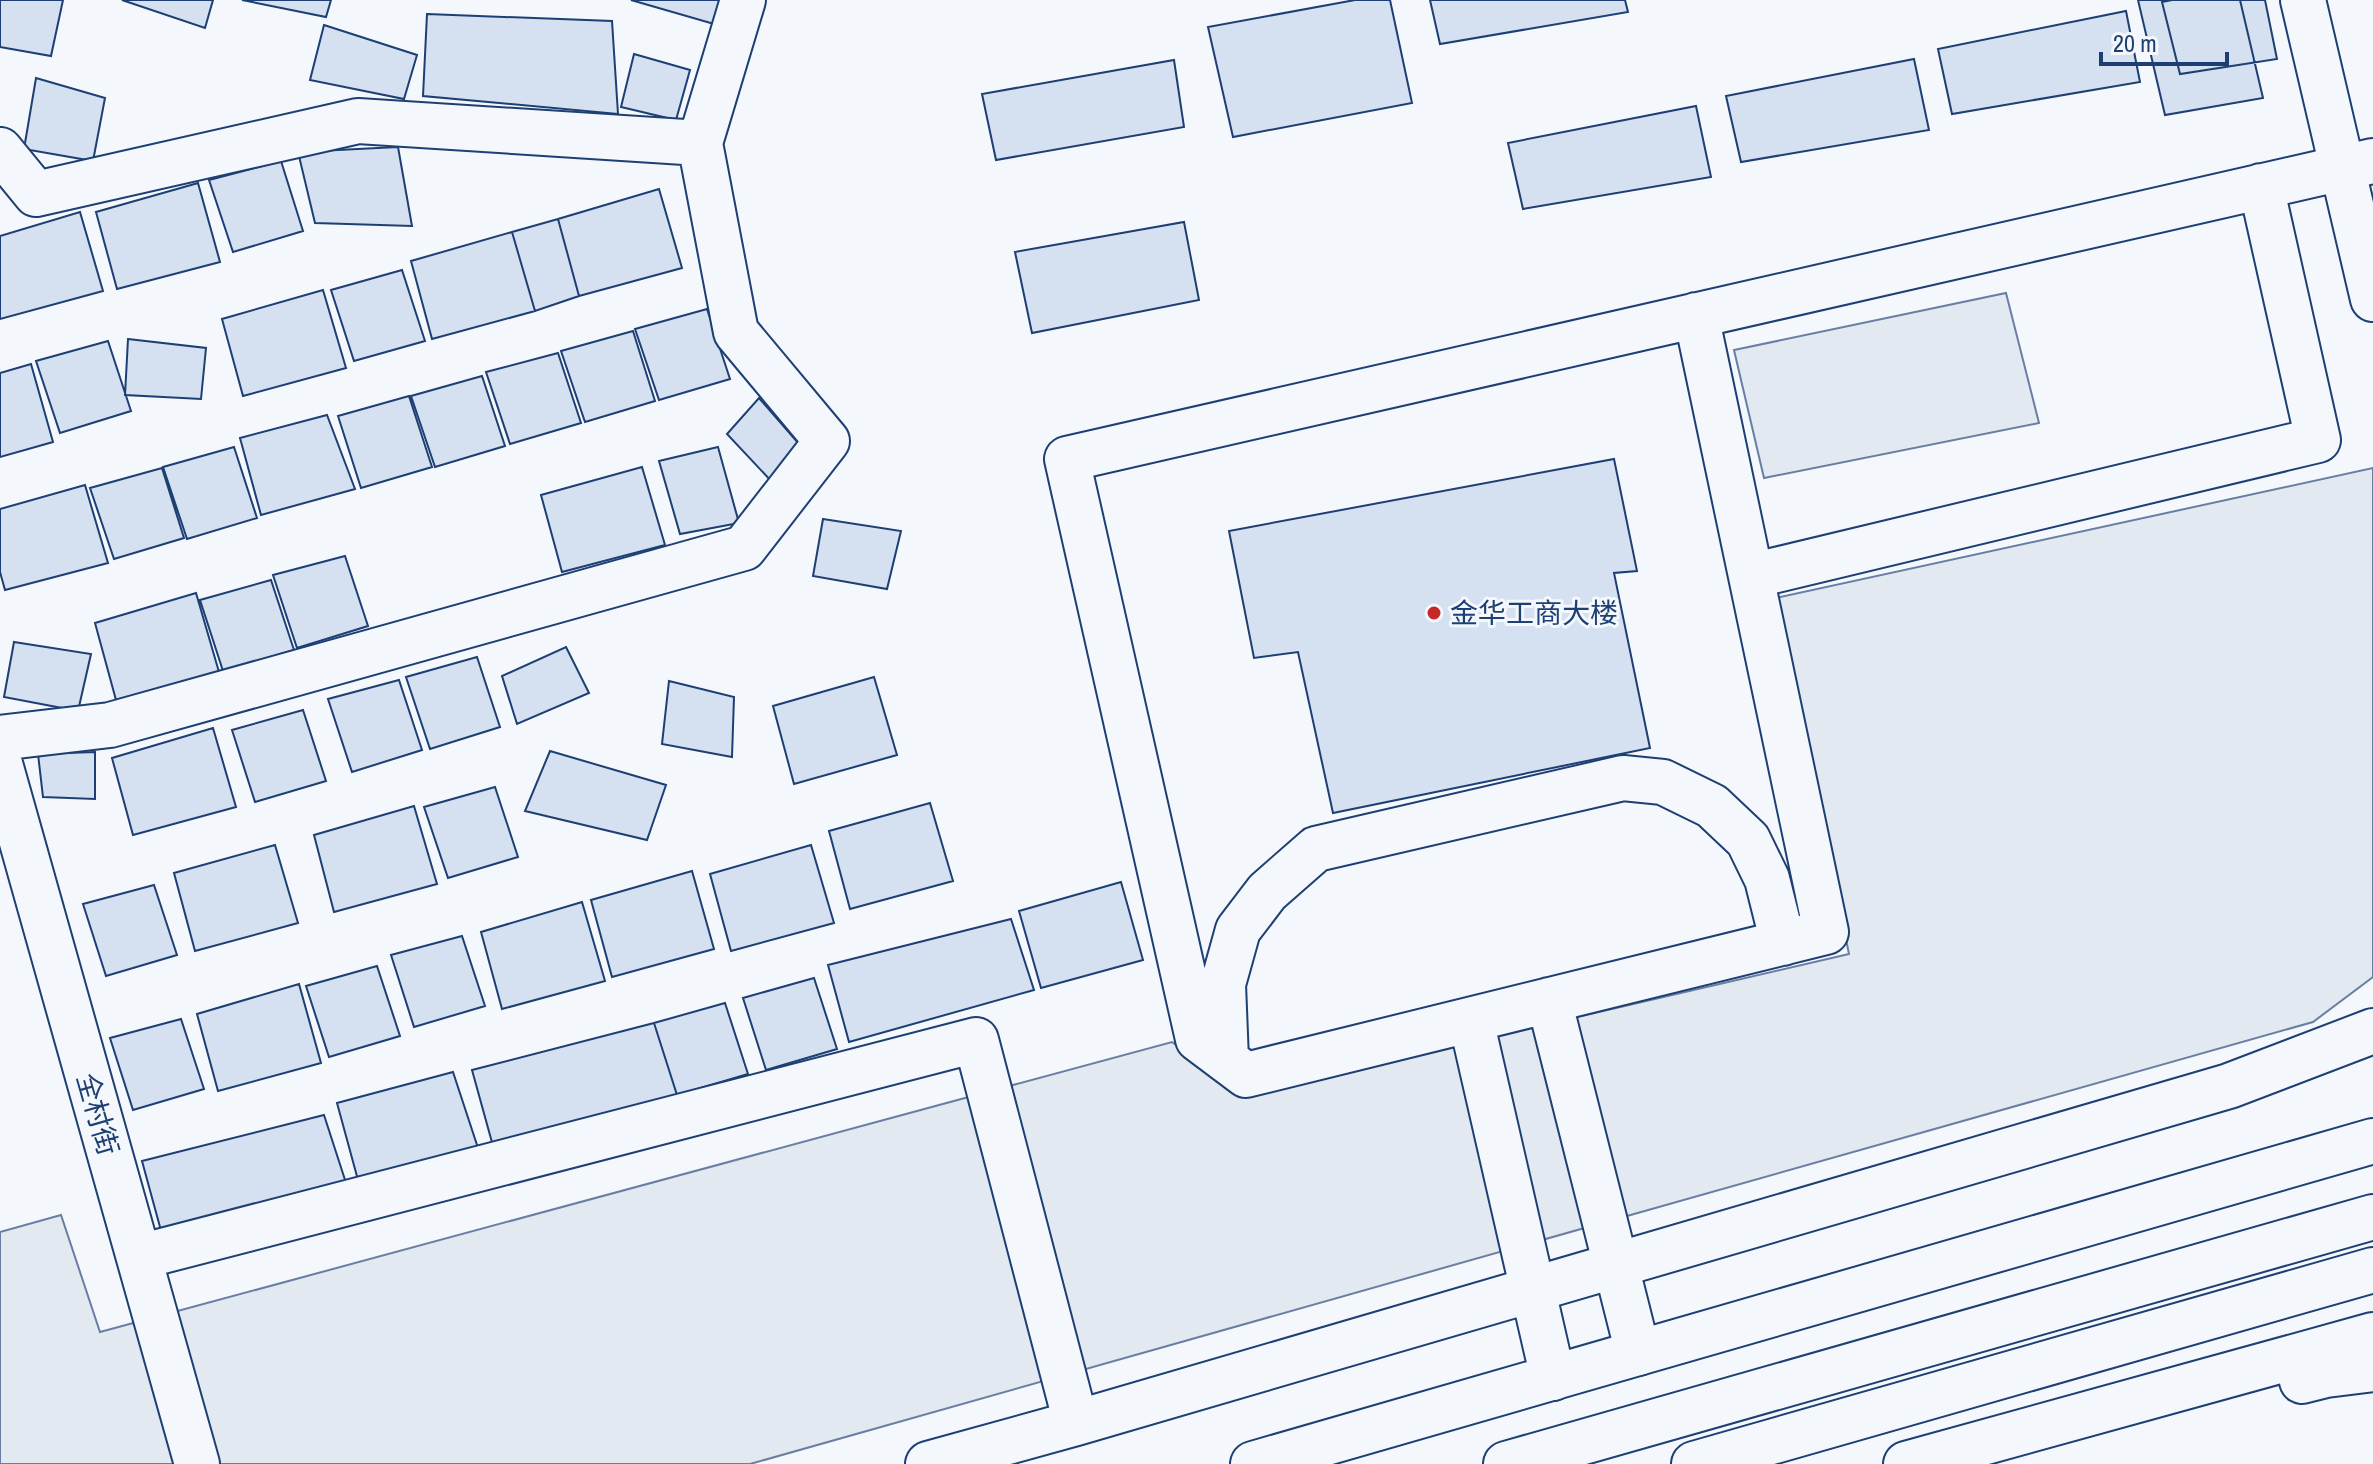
<svg xmlns="http://www.w3.org/2000/svg" width="2373" height="1464" font-family="'Archivo Narrow','Noto Sans SC',sans-serif">
<style>
.green{fill:#e3e9f0;stroke:#687fa3;stroke-width:2}
.building{fill:#d5e0f0;stroke:#1d3f73;stroke-width:2}
.lines{fill:none;stroke-linecap:round;stroke-linejoin:round}
.minor-casing{stroke:#1d3f73;stroke-width:48}
.major-casing{stroke:#1d3f73;stroke-width:48}
.minor{stroke:#f4f7fb;stroke-width:44}
.major{stroke:#f4f7fb;stroke-width:44}
.poi-dot{fill:#c62828;stroke:#f4f7fb;stroke-width:3}
.labels{text-anchor:middle;dominant-baseline:central;stroke-width:6;stroke-linejoin:round;paint-order:stroke}
.poi-label{font-size:28px;fill:#1d3f73;stroke:#f4f7fb;text-anchor:start}
.street-label{font-size:28px;fill:#1d3f73;stroke:#f4f7fb}
</style>
<rect width="100%" height="100%" fill="#f4f7fb"/>
<path class="green" d="M2006 293 2039 423 1764 478 1734 350Z
M2373 468V977L2313 1022 750 1464H0V1232L61 1215 100 1332 1172 1042 1241 1095 1849 954 1776 598Z"/>
<path class="building" d="M0 0H63L51 56 0 47Z
M122 0H213L205 28Z
M242 0H331L326 17Z
M631 0H729L721 26Z
M1355 0H1390L1412 103 1233 137 1208 27Z
M1430 0H1625L1628 12 1440 44Z
M2138 0H2240L2263 98 2165 115Z
M2172 0H2265L2277 59 2180 74 2162 2Z
M2126 11 2140 82 1952 114 1938 49Z
M427 14 612 21 618 114 423 96Z
M324 25 417 55 404 99 310 80Z
M634 54 690 70 676 120 621 107Z
M1914 59 1929 130 1741 162 1726 96Z
M1174 60 1184 127 996 160 982 94Z
M36 78 105 98 93 161 24 149Z
M1696 106 1711 177 1523 209 1508 143Z
M398 147 412 226 315 223 298 152Z
M281 161 303 231 233 252 209 180Z
M198 183 220 262 117 289 96 212Z
M659 189 682 268 579 296 558 219Z
M80 212 103 291 0 319V236Z
M558 219 579 296 535 311 512 232Z
M1184 222 1199 300 1032 333 1015 252Z
M512 232 535 311 432 339 411 261Z
M402 270 425 341 354 361 331 290Z
M323 290 346 368 243 396 222 319Z
M707 309 730 379 659 400 635 329Z
M633 331 655 401 585 422 561 351Z
M128 339 206 348 201 399 125 395Z
M108 341 131 411 60 433 36 361Z
M558 353 581 423 510 444 486 372Z
M31 364 53 442 0 457V373Z
M482 376 505 446 435 467 411 396Z
M409 396 432 467 361 488 338 416Z
M759 398 800 445 773 483 727 434Z
M327 415 355 489 261 515 240 438Z
M234 447 257 518 187 539 163 467Z
M718 447 739 523 680 534 659 461Z
M1614 459 1637 571 1614 573 1650 748 1333 813 1298 652 1254 658 1229 531Z
M642 467 665 545 562 572 541 495Z
M162 468 184 538 114 559 90 488Z
M85 485 108 563 5 590 0 572V509Z
M823 519 901 531 887 589 813 576Z
M345 556 368 626 297 648 273 575Z
M271 580 294 650 223 671 200 600Z
M196 593 219 672 116 700 95 623Z
M14 642 91 654 78 711 4 697Z
M566 647 589 693 517 724 502 676Z
M477 657 500 727 430 749 406 677Z
M874 677 897 755 794 784 773 706Z
M399 680 422 750 352 772 328 699Z
M669 681 734 697 732 757 662 744Z
M303 710 326 781 255 802 232 730Z
M213 728 236 807 133 835 112 758Z
M550 751 666 785 647 840 525 811Z
M95 752V799L43 797 38 754Z
M495 787 518 857 448 878 424 807Z
M930 803 953 881 850 909 829 831Z
M414 806 437 884 334 912 314 835Z
M275 845 298 923 195 951 174 873Z
M811 845 834 923 731 951 710 874Z
M692 871 714 949 612 977 591 900Z
M1121 882 1143 960 1041 988 1019 911Z
M154 885 177 955 106 976 83 904Z
M582 902 605 981 502 1009 481 932Z
M1011 919 1034 990 849 1042 828 965Z
M462 936 485 1006 414 1027 391 955Z
M377 966 400 1036 329 1057 306 986Z
M814 978 837 1049 766 1070 743 998Z
M299 984 321 1063 218 1091 197 1014Z
M725 1003 748 1074 677 1095 654 1023Z
M181 1019 204 1089 133 1110 110 1038Z
M654 1023 677 1095 493 1146 472 1070Z
M453 1072 478 1148 358 1180 337 1103Z
M324 1115 347 1186 163 1238 142 1161Z"/>
<g class="lines">
<defs>
<path id="minor" d="M2303 0 2373 299
M0 150 36 194 358 121 700 143
M1696 315 1826 932 1246 1075 1198 1039 1067 459 2373 161
M1751 576 2318 440 2261 186
M0 738 110 725 744 548 827 441 736 332 700 143 743 0
M0 764 197 1464
M1549 1000 1638 1353
M1471 1020 1553 1378
M1226 1060 1223 984 1238 930 1267 892 1316 849 1623 778 1663 782 1712 806 1748 840 1767 879 1783 943
M139 1257 976 1040 1076 1423
M928 1464 1076 1423 2229 1086 2373 1031"/>
<path id="major" d="M2302 1381 2326 1375 2373 1369
M1253 1464 2373 1141
M1506 1464 2373 1217
M1694 1464 2373 1270
M1906 1464 2373 1335"/>
</defs>
<use href="#minor" class="minor-casing"/>
<use href="#major" class="major-casing"/>
<use href="#minor" class="minor"/>
<use href="#major" class="major"/>
</g>
<circle class="poi-dot" cx="1434" cy="613" r="8"/>
<g class="labels">
<g class="poi-label">
<text x="1450" y="613">金华工商大楼</text>
</g>
<g class="street-label">
<text transform="translate(98 1114) rotate(74)">全村街</text>
</g>
</g>
<path d="M2101 52v12h126v-12" fill="none" stroke="#1d3f73" stroke-width="4"/>
<text x="2113" y="52" font-size="24" fill="#1d3f73" stroke="#f4f7fb" stroke-width="6" paint-order="stroke">20 m</text>
</svg>
